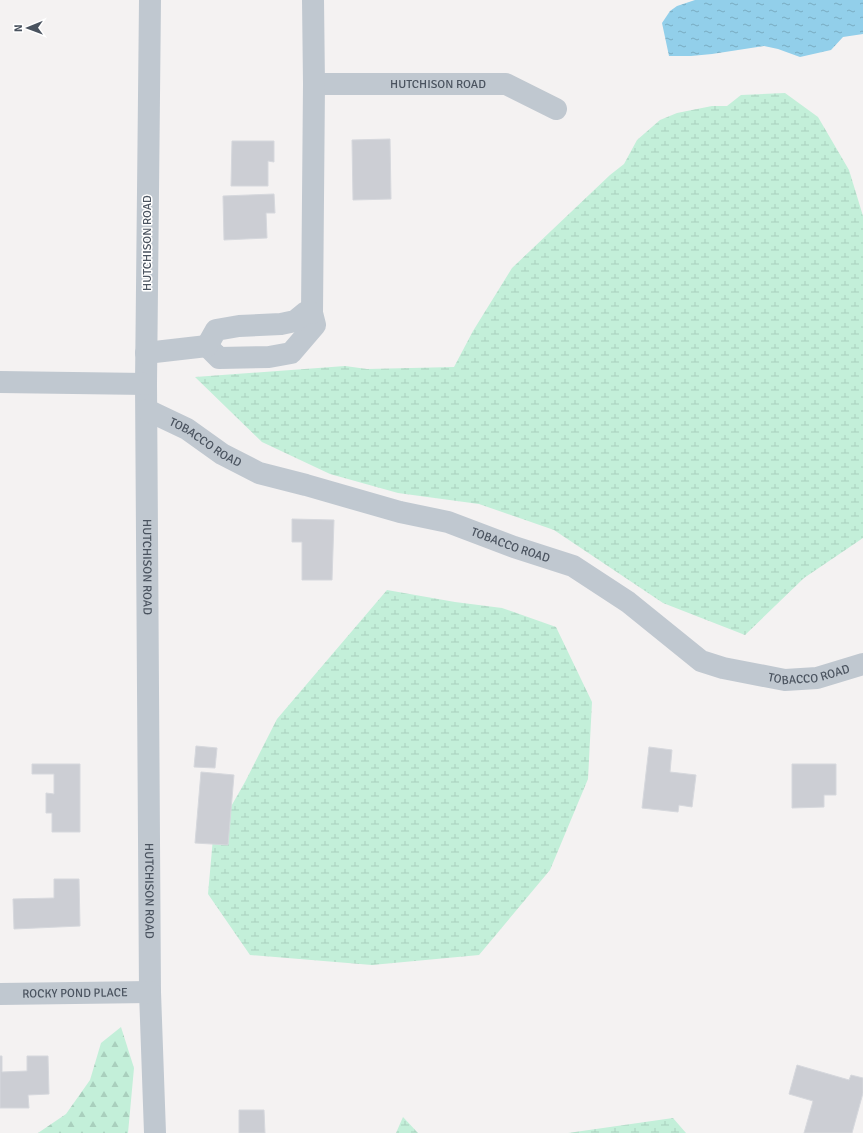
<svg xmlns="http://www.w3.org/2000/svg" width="863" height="1133" font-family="Signika,sans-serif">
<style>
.forest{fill:url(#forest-firs)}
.wetland{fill:url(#wetland-marsh)}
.water{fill:url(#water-ripples)}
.building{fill:#ccced4;stroke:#d6d8dd}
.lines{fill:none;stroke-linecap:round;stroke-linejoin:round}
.minor{stroke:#c0c8d0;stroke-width:22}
.labels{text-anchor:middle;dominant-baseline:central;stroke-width:3;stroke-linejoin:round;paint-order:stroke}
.street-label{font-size:12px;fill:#4a535f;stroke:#fff}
</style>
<defs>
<pattern id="forest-firs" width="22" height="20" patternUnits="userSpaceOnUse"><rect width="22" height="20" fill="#c3efd9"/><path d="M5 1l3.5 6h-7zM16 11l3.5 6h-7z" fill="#a9cfbd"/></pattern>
<pattern id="wetland-marsh" width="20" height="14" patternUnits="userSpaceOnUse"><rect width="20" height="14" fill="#c3efd9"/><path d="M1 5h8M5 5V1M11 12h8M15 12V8" fill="none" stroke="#a9cfbd"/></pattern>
<pattern id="water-ripples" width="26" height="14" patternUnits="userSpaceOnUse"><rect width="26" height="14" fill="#92cfea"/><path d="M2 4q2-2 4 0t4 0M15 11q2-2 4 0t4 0" fill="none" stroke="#79abc1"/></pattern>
</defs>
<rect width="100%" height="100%" fill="#f4f2f2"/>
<path class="forest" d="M121 1027 134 1068 128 1133H38L66 1114 90 1080 101 1043Z"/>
<path class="wetland" d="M785 93 818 117 849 170 863 216V538L804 578 745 635 663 603 554 530 479 504 398 493 330 474 262 442 195 377 345 366 367 369 454 367 473 331 512 268 610 175 624 164 637 140 660 120 677 113 712 106H727L741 95Z
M387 590 455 602 502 608 556 627 592 702 588 779 550 870 479 955 372 965 250 955 208 894 213 838 245 782 277 719Z
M403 1117 418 1133H396Z
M673 1118 686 1133H568Z"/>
<path class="water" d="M695 0H863V34L843 37 831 50 800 57 778 49 764 46 712 54 691 56H669L662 23 670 11 677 6Z"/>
<path class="building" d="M390 139 391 199 353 200 352 140Z
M232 141H274V162L268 161V186H231Z
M274 194 275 213H266L267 238 224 240 223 196Z
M292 519 334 520 332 580H302V542H292Z
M196 746 217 748 215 768 194 767Z
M649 747 672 750 670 772 696 775 692 807 679 805 678 812 642 808Z
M32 764H80V832H52V813H46V793L54 794V774H32Z
M792 764H836V795H824V807L792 808Z
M201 772 234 775 228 845 195 843Z
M54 879H79L80 926 14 929 13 899 54 898Z
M0 1056H2V1072L27 1071V1056H48L49 1094 28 1095 29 1108H0Z
M797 1065 849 1080 851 1075 863 1078V1093L852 1133H804L813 1101 789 1094Z
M239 1110H264L265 1133H239Z"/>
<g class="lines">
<g class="minor">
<path id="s1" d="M150 0 146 384 150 992 155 1133"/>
<path id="s2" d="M314 84H506L556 109"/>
<path d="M207 346 219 358 269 357 291 353 315 325 312 313 314 84 313 0"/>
<path d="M207 346 216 330 239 326 281 324 295 321 306 312 312 313"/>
<path d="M146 353 207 346"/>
<path d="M0 382 146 384"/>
<path id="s3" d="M147 410 187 429 222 454 259 473 306 485 400 512 448 522 514 547 573 566 628 602 701 661 723 668 785 680 817 678 863 664"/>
<path id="s4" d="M0 994 150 992"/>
</g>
</g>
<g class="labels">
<g class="street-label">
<text stroke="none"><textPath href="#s2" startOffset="124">HUTCHISON ROAD</textPath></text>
<text transform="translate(147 243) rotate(-90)">HUTCHISON ROAD</text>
<text stroke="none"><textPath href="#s3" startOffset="67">TOBACCO ROAD</textPath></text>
<text stroke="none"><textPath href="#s3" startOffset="391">TOBACCO ROAD</textPath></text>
<text stroke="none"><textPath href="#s1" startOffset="567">HUTCHISON ROAD</textPath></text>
<text stroke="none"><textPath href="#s3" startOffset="727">TOBACCO ROAD</textPath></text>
<text stroke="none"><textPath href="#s1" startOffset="891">HUTCHISON ROAD</textPath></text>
<text stroke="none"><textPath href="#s4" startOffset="75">ROCKY POND PLACE</textPath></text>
</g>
</g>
<g transform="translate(28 28) rotate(269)" stroke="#ffffff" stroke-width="3" paint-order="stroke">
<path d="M0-3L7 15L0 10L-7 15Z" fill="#4a535f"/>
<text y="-6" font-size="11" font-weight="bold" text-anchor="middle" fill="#4a535f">N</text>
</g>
</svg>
